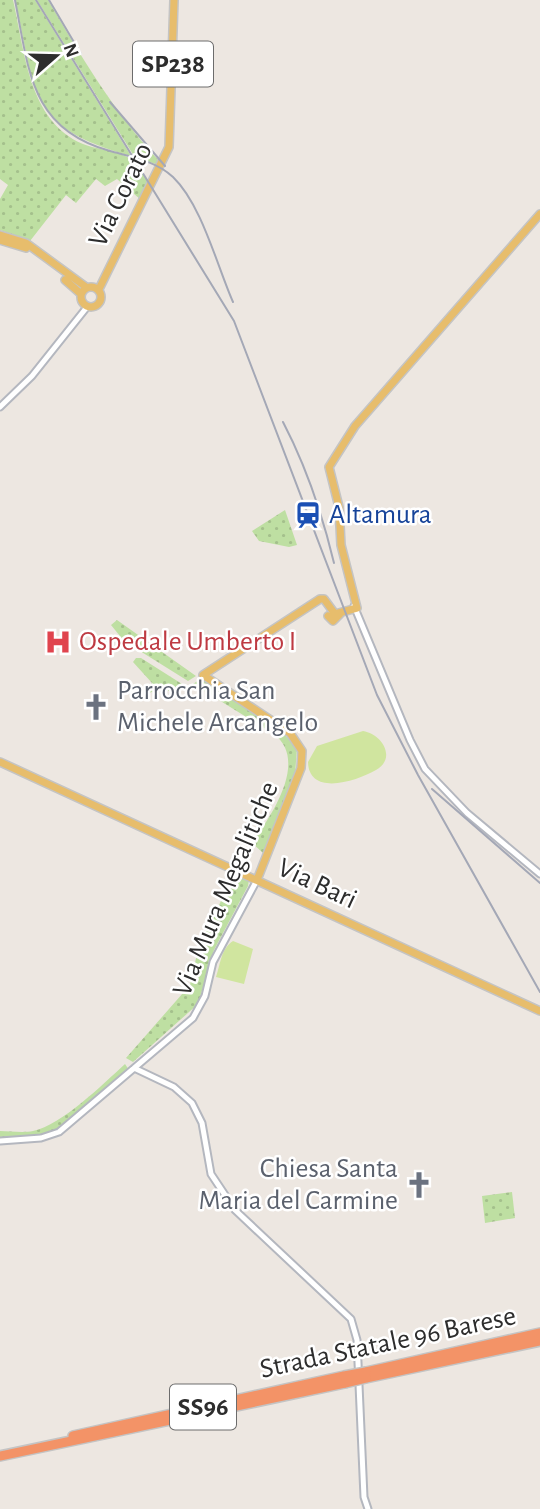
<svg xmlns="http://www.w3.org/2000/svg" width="540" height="1509" font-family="'Alegreya Sans',sans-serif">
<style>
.grass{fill:url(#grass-dots)}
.pitch{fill:#d0e59f}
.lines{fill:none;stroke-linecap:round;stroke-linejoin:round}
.minor-casing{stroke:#b4b7bf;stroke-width:9}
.major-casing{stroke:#c4c4c4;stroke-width:10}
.highway-casing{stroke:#c4c4c4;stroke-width:12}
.minor{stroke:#fff;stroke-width:5}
.major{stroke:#e7bd6c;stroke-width:7}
.highway{stroke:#f39367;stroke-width:9}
.rail{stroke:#a4a8b6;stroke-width:2}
.highway-bridge-casing{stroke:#c4c4c4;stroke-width:12;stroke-linecap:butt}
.highway-bridge{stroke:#f39367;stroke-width:9}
.labels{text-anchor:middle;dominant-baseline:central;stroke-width:5;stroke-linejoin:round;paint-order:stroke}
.shield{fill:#fff;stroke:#6c6c6c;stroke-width:2}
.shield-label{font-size:26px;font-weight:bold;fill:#2d2d2d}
.street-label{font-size:28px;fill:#2d2d2d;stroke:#fff}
.transit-label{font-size:28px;fill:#164399;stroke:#fff;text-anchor:start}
.health-label{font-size:28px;fill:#be3a42;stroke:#fff;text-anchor:start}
.worship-label{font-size:28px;fill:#5b616d;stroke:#fff;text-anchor:start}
</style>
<defs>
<pattern id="grass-dots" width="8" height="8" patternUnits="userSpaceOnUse" patternTransform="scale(1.75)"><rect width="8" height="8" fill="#bedfa2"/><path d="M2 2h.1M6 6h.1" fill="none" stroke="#a4c08c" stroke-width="1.8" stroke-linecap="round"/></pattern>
</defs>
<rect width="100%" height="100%" fill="#ede7e1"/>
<path class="grass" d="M0 0H13C25 51 28 121 83 144 97 150 124 151 134 162 140 168 145 177 149 184L141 200 117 179 105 186 96 179 76 203 66 195 30 241 0 230V199L8 185 0 179Z
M15 0H35L131 156C27 127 37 95 15 0Z
M37 0H48C82 58 114 112 160 162L158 165 134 156Z
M285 510 297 545 289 547 259 541 252 531Z
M117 620 196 676 188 681 124 641 111 625Z
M136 658H141L182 684 169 691 161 686 150 693 147 687 152 683 133 662Z
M202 678 281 731 297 748 295 775 263 853 252 843C271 816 309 761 274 734L193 684Z
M235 873 249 880 248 886 214 950 198 1004 133 1062 126 1058 190 985 199 945Z
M125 1064 129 1070 54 1131 42 1136 0 1138V1131C10 1131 23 1133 33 1131 62 1125 103 1084 125 1064Z
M512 1192 515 1218 485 1223 482 1196Z"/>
<path class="pitch" d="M363 731C382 734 397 758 376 770 357 781 309 797 308 762L317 746Z
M233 941 253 949 244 984 216 977C221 962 221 949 233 941Z"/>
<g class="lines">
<defs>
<path id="minor" d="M0 407 32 376 87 307
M354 606 410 740 425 769 467 813 540 874
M134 1068 174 1087 192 1103 202 1123 211 1174 235 1210 351 1319 357 1340 364 1497 368 1509
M0 1141 41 1138 59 1132 193 1018 205 996 213 962 257 880"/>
<path id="major" d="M0 235 26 243 86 287
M0 240 26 248
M65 280 81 294
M81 297a10 10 0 1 1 20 0a10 10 0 1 1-20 0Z
M99 289 169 147 174 0
M328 616 333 621 340 614
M0 762 540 1011
M257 880 301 768 302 751 290 733 203 675 320 599H324L335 614 357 608 341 545 339 507 329 467 355 426 540 214"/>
<path id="highway" d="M366 1372 540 1333
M366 1378 540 1341
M73 1436 344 1376
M0 1456 345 1383"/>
</defs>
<use href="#minor" class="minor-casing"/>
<use href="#major" class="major-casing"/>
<use href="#highway" class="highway-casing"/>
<use href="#minor" class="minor"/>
<use href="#major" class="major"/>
<use href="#highway" class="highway"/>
<path class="rail" d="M15 0C29 70 30 129 110 151 132 157 156 161 173 177 202 205 217 266 233 302
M36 0 234 321 377 695 418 775 540 992
M49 0 81 54
M110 102 165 166
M283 422C307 468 322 513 334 563
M432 789 540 883"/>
<defs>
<path id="highway-bridge" d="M344 1376 366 1372
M345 1383 366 1378"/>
</defs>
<use href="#highway-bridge" class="highway-bridge-casing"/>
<use href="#highway-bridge" class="highway-bridge"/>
</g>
<defs>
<symbol id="station-bare" viewBox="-9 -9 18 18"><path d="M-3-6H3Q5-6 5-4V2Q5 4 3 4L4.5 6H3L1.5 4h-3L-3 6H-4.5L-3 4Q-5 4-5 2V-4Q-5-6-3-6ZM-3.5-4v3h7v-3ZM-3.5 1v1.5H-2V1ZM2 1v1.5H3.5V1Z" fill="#1a4fb4" stroke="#fff" stroke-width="2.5" paint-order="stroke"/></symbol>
<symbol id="hospital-bare" viewBox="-9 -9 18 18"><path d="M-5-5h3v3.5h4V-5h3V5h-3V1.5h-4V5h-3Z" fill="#e0444e" stroke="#fff" stroke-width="2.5" paint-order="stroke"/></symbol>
<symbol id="church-bare" viewBox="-9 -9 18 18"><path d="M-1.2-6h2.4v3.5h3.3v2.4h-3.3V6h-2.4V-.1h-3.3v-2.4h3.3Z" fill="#6b7280" stroke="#fff" stroke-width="2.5" paint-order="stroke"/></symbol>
</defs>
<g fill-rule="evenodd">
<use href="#station-bare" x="289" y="496" width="38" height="38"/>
<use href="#hospital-bare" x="39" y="623" width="38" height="38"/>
<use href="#church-bare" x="77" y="688" width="38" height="38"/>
<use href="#church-bare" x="400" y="1166" width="38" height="38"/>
</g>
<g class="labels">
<g class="shield">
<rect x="133" y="41.5" width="80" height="45" rx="5"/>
<rect x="170" y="1384.5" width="66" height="45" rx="5"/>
</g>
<g class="shield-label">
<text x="173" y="64">SP238</text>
<text x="203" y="1407">SS96</text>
</g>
<g class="street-label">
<text transform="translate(121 195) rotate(-64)">Via Corato</text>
<text transform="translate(317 884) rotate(25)">Via Bari</text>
<text transform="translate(226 889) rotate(-67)">Via Mura Megalitiche</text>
<text transform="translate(388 1343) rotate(-12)">Strada Statale 96 Barese</text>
</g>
<g class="transit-label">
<text x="329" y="515">Altamura</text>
</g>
<g class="health-label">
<text x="79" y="642">Ospedale Umberto I</text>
</g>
<g class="worship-label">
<text x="117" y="691">Parrocchia San<tspan x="117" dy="32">Michele Arcangelo</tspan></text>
<text x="398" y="1169" text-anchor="end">Chiesa Santa<tspan x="398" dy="32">Maria del Carmine</tspan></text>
</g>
</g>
<g transform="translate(56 56) rotate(70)" stroke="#ffffff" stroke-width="5" paint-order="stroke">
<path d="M0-5L12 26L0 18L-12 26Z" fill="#2d2d2d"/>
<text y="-10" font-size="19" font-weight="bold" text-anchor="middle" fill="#2d2d2d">N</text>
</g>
</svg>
